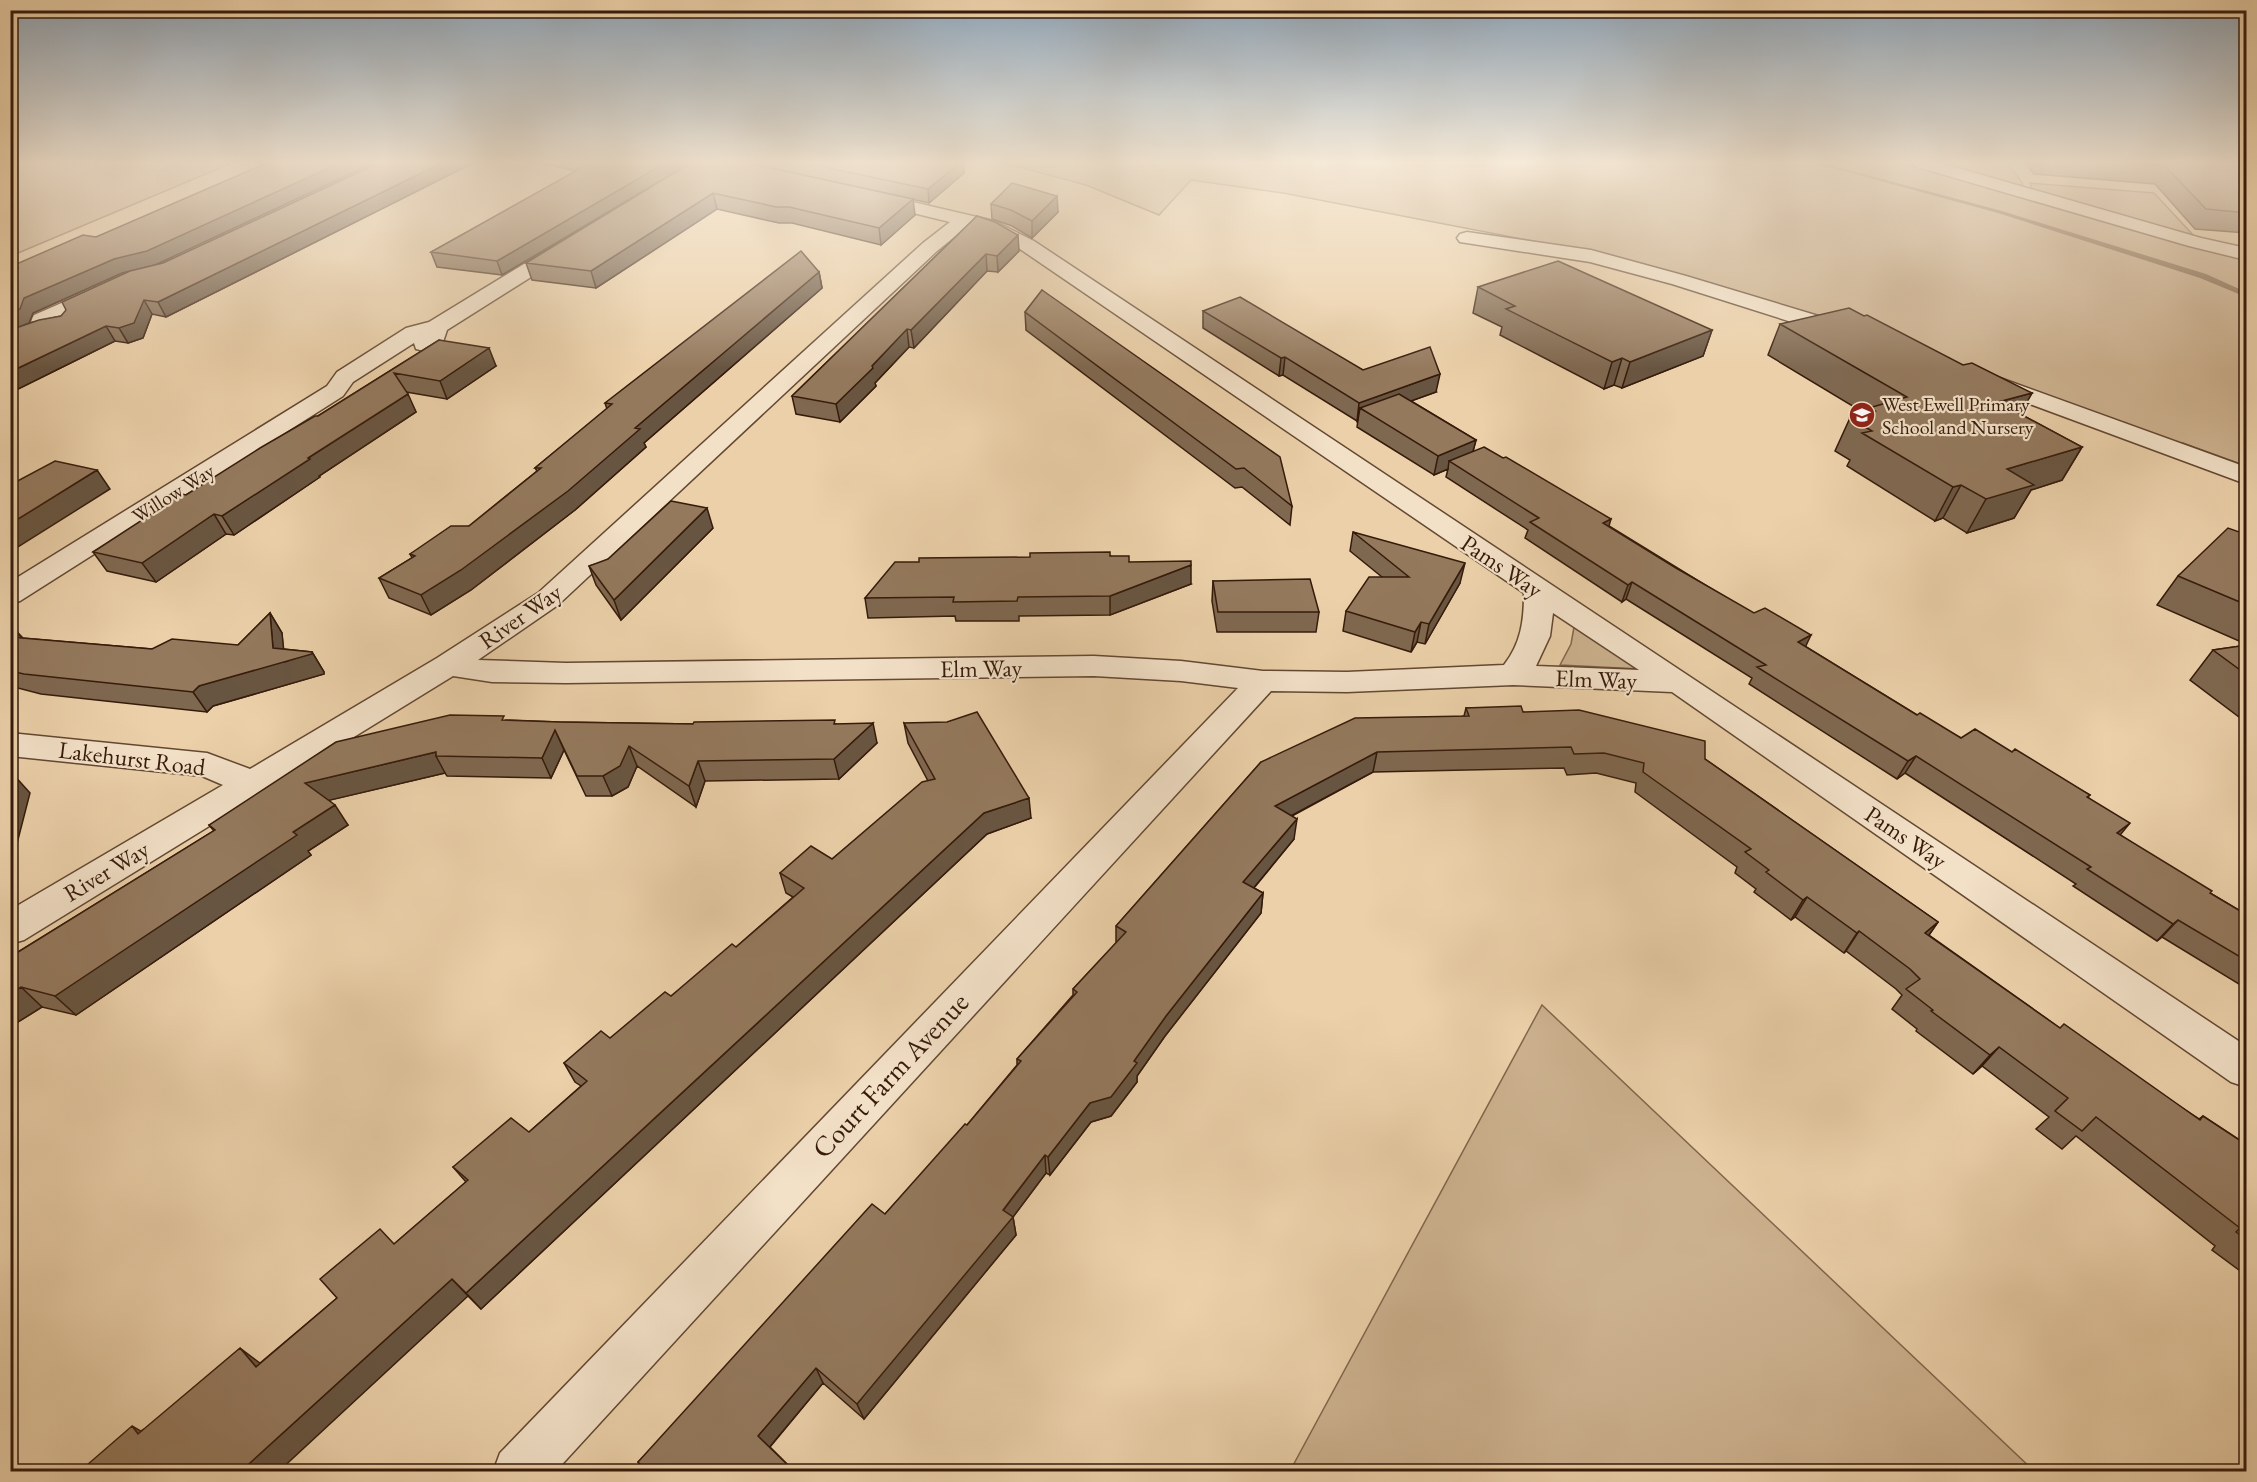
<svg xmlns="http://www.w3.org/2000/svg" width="2257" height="1482" font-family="'EB Garamond',serif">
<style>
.green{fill:#ccb18e;stroke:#81664c;stroke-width:1.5}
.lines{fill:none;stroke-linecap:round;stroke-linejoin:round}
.stream{fill:#7d6249;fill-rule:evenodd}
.minor-casing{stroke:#634832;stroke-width:3}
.minor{fill:#f2e0c7;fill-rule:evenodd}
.wall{fill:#7f6850;stroke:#361b0b;stroke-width:1.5;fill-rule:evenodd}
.shaded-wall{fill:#685541;stroke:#361b0b;stroke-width:1.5}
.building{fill:#94795d;stroke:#361b0b;stroke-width:1.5}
.labels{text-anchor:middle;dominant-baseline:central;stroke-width:4.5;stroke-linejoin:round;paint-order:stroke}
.far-poi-label{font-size:20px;fill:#361b0b;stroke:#f2e0c7;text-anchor:start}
.far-street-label{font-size:20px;fill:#361b0b;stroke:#f2e0c7}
.street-label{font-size:24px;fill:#361b0b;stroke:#f2e0c7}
.near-street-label{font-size:28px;fill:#361b0b;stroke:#f2e0c7}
</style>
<rect width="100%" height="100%" fill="#ebd0a9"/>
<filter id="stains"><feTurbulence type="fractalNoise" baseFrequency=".00333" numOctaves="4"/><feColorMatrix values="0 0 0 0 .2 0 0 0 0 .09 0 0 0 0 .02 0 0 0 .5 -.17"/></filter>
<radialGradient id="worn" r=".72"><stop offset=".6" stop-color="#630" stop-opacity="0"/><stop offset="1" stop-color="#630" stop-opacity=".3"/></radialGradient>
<path class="green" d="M10 162H234L11 256Z
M1000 162H1897L2246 257V466L2183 443H2165L1606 255 1283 193 1191 180 1159 215 1086 185Z
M1939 162H2007L2023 184 2022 186Z
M2030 183 2154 193 2194 236 2032 189Z
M1574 627 1641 669 1560 665 1571 644Z
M1542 1005 2034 1471H1290Z"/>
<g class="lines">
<path class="stream" d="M1811 162H1819L2002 211 2206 274 2246 292V297L2200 278 1998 213Z"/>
<defs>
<path id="minor" d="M1912 162H1937L2201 238 2246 248V260L2189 246 1914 166Z
M870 192 994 221 1034 241 2246 1046V1087L2231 1082 1672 692 1513 685 1347 692 1271 691 555 1472H493L500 1453 1238 688 1181 681 1094 676 566 683 492 682 453 676 24 940 10 944V910L223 785 202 776 10 756V733L207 753 250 769 437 658 538 593 923 243 950 222 864 201 861 197 864 193ZM968 226 981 229 1020 249 1524 593C1524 621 1521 643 1504 665L1347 672 1263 671 1181 661 1094 656 566 663 478 660 558 605 937 251ZM1553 613 1639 670 1536 666 1550 636Z
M1467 232 1591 250 1686 276 1855 327 1858 332 1855 337 1847 339 1839 337 1672 284 1590 262 1460 242 1457 238 1460 234Z
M567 240 574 242 577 246 574 250 447 330 443 342 432 349 424 351 416 349 414 343 353 382 343 396 20 601 10 604V582L327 386 337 372 406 328 429 322 560 242Z
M105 284 112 286 115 290 112 294 53 323 50 333 42 334 34 333C30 326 30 322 34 315Z
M1989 374 2246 467V484L1981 386 1977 381 1981 376Z"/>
</defs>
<use href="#minor" class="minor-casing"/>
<use href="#minor" class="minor"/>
</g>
<path class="wall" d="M376 162 156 264 163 263 381 162H475L166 317 152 314 143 338 128 343 115 341 10 393 14 269 12 266 96 237ZM128 272 61 316 29 323 33 313 122 273Z
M536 162H692L502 275 437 267 431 252 576 171Z
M692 162 915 215 881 245 792 223H779L717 209 596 288 532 280 526 263Z
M743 162H963L964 173 929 203Z
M2025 162H2247V233L2195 229 2155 184 2034 174Z
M991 204 1058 212 1032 238 1012 226 992 219Z
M977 216 1019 251 998 272 987 271 914 348 909 347 875 383 876 386 840 422 796 414 792 396Z
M819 272 822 288 644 443 646 447 575 510 471 590 431 615 389 598 379 578 412 558 410 554 469 526 537 471 535 468 607 409 605 403Z
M1478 287 1712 330 1703 356 1622 388 1614 385 1604 389 1500 335 1502 327 1473 313Z
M1042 290 1292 506 1290 525 1242 487 1235 488 1026 330 1025 312Z
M1203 311 1363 370 1436 392 1411 401 1476 440 1473 451 1609 526 1917 715 1961 738 2012 752 2090 795 2088 797 2120 835 2210 893 2247 915V989L2162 937 2157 941 2073 886 2076 884 1905 773 1897 779 1749 684 1752 678 1626 599 1622 602 1525 538 1528 530 1446 477 1448 469 1434 475 1357 427 1358 420 1357 421 1283 375 1279 376 1203 328Z
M1780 324 1963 365 2032 393 2020 414 2082 447 2062 480 2031 490 2014 518 1967 533 1943 518 1935 521 1847 466 1850 460 1835 451 1850 418 1866 414 1768 355Z
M439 340 496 366 447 399 406 392 416 412 319 476 320 477 234 535 226 534 156 582 107 571 93 552 186 495 318 416Z
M2247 524V639L2246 640 2239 641 2157 605 2178 576 2239 532Z
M713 528 621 620 596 585 589 566Z
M1353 532 1460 583 1425 644 1417 642 1411 652 1343 631 1346 611 1382 577 1350 551Z
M1110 556 1129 562 1191 584 1110 615 1019 616V621H956L955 616 868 618 865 598Z
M1213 581 1319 612 1316 632H1217L1212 601Z
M270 613 282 633 283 649 312 652 324 672V674L213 706 207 712 41 694 10 686V630L17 632 23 638 152 649 238 645Z
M2247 645V723L2190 680 2213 650Z
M1466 708 1523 712 1705 759 1938 922 1929 935 2060 1028 2199 1119 2203 1116 2247 1145V1276L2212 1250 2215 1246 2076 1136 2062 1149 2036 1129 2049 1117 1982 1066 1973 1074 1916 1031 1917 1029 1892 1009 1902 995 1896 989 1846 951 1844 953 1795 917 1791 920 1754 892 1756 889 1735 873 1737 867 1635 792 1636 783 1596 773 1567 775 1564 768 1373 772 1292 816 1294 839 1254 888 1263 893 1261 913 1165 1036 1137 1076V1082L1111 1116 1091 1122 1050 1175 1046 1173 1013 1217 1016 1235 864 1419 823 1383 770 1447 795 1472H645L638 1462 885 1214 967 1125 1017 1065V1059L1073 995V989L1116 943V926L1261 762 1464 716Z
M506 720 559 722 693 724H836L877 743 839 779 705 781 696 807 637 766 628 787 612 796H586L564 750 551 778 447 776 445 773 329 800 348 825 308 851 311 855 76 1015 42 1007 10 1027V957L214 831 209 825Z
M904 723 1031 818 987 834 481 1309 468 1296 141 1431 260 1363 337 1298 394 1244 466 1182 453 1167 529 1132 581 1086 575 1082 564 1063 610 1038 671 996 736 947 793 897 786 893 780 873 832 859 928 781 908 743Z"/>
<path class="shaded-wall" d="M342 162H376L155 265 122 273 33 313 29 323 10 331V312L24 298 114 259Z
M444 162H475L166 317 158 302Z
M667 162H692L502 275 497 261Z
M961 162H963L964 173 929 203 928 189Z
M713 193 717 209 596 288 591 271Z
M1057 196 1058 212 1032 238V221Z
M913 199 915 215 881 245 879 228Z
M1018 235 1019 251 998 272 997 256Z
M986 254 987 271 914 348 911 330Z
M819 272 822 288 644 443 646 447 575 510 471 590 431 615 421 595 635 428Z
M144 300 152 314 143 338 128 343 119 328Z
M106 326 115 341 10 393V372Z
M907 329 909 347 875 383 876 386 840 422 836 404Z
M1712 330 1703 356 1622 388 1630 362Z
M489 348 496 366 447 399 440 381Z
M1285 357 1283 375 1279 376 1281 358Z
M1622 358 1614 385 1604 389 1612 362Z
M1440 374 1436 392 1372 415 1360 408 1358 420 1357 421 1359 403Z
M2032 393 2014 425 1998 402Z
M408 394 416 412 319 476 320 477 234 535 222 516 308 458Z
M1476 440 1471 459 1449 461 1448 469 1434 475 1438 456Z
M2082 447 2062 480 2031 490 2014 518 1967 533 1986 499 2007 469Z
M97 470 110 489 10 552V524Z
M1961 485 1943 518 1935 521 1953 487Z
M707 508 713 528 621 620 614 600Z
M214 514 226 534 156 582 142 563Z
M1611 519 1606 536 1603 523Z
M1465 563 1460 583 1425 644 1429 624Z
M1191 565V584L1110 615V596Z
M1632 582 1626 599 1622 602 1628 585Z
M270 613 282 633 285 662 312 652 324 672V674L213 706 207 712 193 692 199 686 273 648Z
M1421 622 1417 642 1411 652 1415 632Z
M17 632 33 651 10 640V636Z
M1811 635 1803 652 1798 642Z
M873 723 877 743 839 779 834 759Z
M555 730 564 750 551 778 542 758Z
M629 746 637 766 628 787 612 796 603 776Z
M436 752V756L445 773 318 803 305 783Z
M1377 752 1373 772 1272 826 1275 806Z
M1916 756 1905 773 1897 779 1908 761Z
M698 761 705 781 696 807 689 786Z
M12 773 30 793 12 863 10 864V777Z
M1029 798 1031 818 987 834 481 1309 466 1293 984 813Z
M335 805 348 825 308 851 311 855 76 1015 55 996 293 832Z
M1297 819 1294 839 1241 903 1243 882Z
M2130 823 2116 840 2117 833Z
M1263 893 1261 913 1165 1036 1137 1076V1082L1111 1116 1091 1122 1050 1175 1048 1157 1090 1103 1134 1061 1166 1016Z
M1807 897 1795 917 1791 920 1803 900Z
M2178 920 2162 937 2157 941 2173 924Z
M1938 922 1924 942 1925 933Z
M1859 931 1846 951 1844 953 1857 933Z
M21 987 42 1007 10 1027V994Z
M1999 1047 1982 1066 1973 1074 1990 1055Z
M1045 1155 1046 1173 1013 1217 1016 1235 864 1419 857 1404Z
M452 1279 468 1296 278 1472H240Z
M240 1348 261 1364 256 1367Z
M816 1368 823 1383 767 1450 758 1436Z
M132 1426 156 1440 138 1434Z"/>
<path class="building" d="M269 162H342L147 251 114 259 24 298 20 309 10 312V271L18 268 12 266 83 235 96 237Z
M381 162H444L158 302 144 300 134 323 119 328 106 326 10 372V330L39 320 61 316 66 310 62 302 130 271 163 263Z
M588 162H667L497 261 431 252 592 162Z
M692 162H743L913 199 879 228 789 207H776L713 193 591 271 526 263Z
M800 162H961L928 189Z
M2115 162H2247V213L2206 209 2165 166Z
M1012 183 1057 196 1032 221 1011 210 991 204Z
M977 216 995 222 1018 235 997 256 986 254 911 330 907 329 872 366 873 368 836 404 792 396Z
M801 251 819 272 635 428 640 429 568 491 461 570 421 595 379 578 415 556 410 554 451 526H469L541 468H535L612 404 605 403Z
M1558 261 1712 330 1630 362 1622 358 1612 362 1506 309 1515 306 1478 287Z
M1042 290 1280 457 1292 506 1244 468 1236 469 1025 312Z
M1240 297 1363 370 1430 347 1440 374 1359 403 1285 357 1281 358 1203 311Z
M1849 308 1864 316 1867 315 1963 365 1972 363 2032 393 1998 402 2082 447 2007 469 2034 485 1986 499 1961 485 1953 487 1862 433 1872 431 1850 418 1875 411 1869 408 1907 397 1780 324Z
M439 340 489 348 440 381 394 373 408 394 308 458 310 459 222 516 214 514 142 563 93 552 182 494 186 495 260 448 315 416H318Z
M1399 394 1476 440 1438 456 1360 408Z
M1484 447 1503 458 1506 457 1611 519 1603 523 1676 568 1754 613 1765 608 1811 635 1798 642 1917 715 1920 713 1961 738 1975 729 2012 752 2015 749 2090 795 2087 797 2130 823 2117 833 2212 891 2210 893 2247 915V961L2178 920 2173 924 2087 869 2091 867 1916 756 1908 761 1757 667 1766 665 1632 582 1628 585 1530 522 1539 518 1449 461Z
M55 461 97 470 10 524V485Z
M671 501 707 508 614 600 589 566 608 559Z
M2247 524V605L2178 576 2228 528 2239 532Z
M1353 532 1465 563 1429 624 1421 622 1415 632 1346 611 1369 577H1409Z
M1110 552V556H1129V562L1191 561V565L1110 596 1018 597 1017 601 953 602 954 597 865 598 895 562H919V558L1030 557V553Z
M1310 579 1319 612H1218L1213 581Z
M270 613 273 648 312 652V654L199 686 193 692 24 674 10 671V637L152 649 172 639 238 645Z
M10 630 17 632 10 636Z
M2247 645V675L2213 650Z
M1521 706 1523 712 1579 710 1705 741V759L1938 922 1925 933 2060 1028 2064 1024 2200 1120 2203 1116 2247 1145V1240L2236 1232 2240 1228 2096 1117 2082 1131 2055 1111 2068 1098 1999 1047 1990 1055 1931 1011 1933 1010 1906 989 1920 979 1910 969 1859 931 1857 933 1807 897 1803 900 1766 872 1769 870 1745 852 1751 849 1643 772 1644 763 1604 753 1574 754 1571 747 1377 752 1275 806 1297 819 1243 882 1263 893 1166 1016 1134 1061 1137 1063 1111 1097 1090 1103 1048 1157 1045 1155 1003 1210 1013 1217 857 1404 816 1368 758 1436 795 1472H647L638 1462 872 1204 885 1214 965 1124 967 1125 1021 1061 1017 1059 1077 992 1073 989 1126 932 1116 926 1261 762 1355 718 1469 716 1466 708Z
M977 712 1029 798 984 813 466 1293 452 1279 240 1472H79L132 1426 138 1434 240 1348 256 1367 337 1298 320 1279 380 1229 394 1244 468 1180 453 1167 511 1118 529 1132 587 1081 564 1063 601 1031 610 1038 665 992 671 996 732 944 736 947 804 888 780 873 811 846 832 859 922 782 935 779 904 723 947 722Z
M450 715 504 716 502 720 559 722 693 724 694 722 835 720 834 724 873 723 834 759 698 761 689 786 629 746 620 766 603 776H577L555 730 542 758 436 756V752L305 783 335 805 293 832 297 835 55 996 21 987 10 994V957L215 830 209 825 336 742Z"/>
<linearGradient id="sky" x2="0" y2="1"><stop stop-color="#90a6b9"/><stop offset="0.44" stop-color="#f6ead8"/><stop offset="1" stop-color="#f6ead8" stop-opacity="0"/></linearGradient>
<rect width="2257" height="369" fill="url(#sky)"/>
<defs>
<symbol id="school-disc" viewBox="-11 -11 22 22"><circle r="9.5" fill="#8f2418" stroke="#f2e0c7"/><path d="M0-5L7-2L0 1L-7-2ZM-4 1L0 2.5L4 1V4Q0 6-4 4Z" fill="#fff"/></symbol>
</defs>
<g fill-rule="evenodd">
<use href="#school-disc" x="1847" y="400" width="30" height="30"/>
</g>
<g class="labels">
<g class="far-poi-label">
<text x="1882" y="404">West Ewell Primary<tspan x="1882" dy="23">School and Nursery</tspan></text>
</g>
<g class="far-street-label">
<text transform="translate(173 493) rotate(-32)">Willow Way</text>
</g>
<g class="street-label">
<text transform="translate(1502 566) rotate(34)">Pams Way</text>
<text transform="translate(520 616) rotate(-35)">River Way</text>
<text transform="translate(981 668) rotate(-1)">Elm Way</text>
<text transform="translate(1596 679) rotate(2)">Elm Way</text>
<text transform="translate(132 758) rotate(7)">Lakehurst Road</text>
<text transform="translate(1906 837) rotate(34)">Pams Way</text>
<text transform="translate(106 871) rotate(-31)">River Way</text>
</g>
<g class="near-street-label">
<text transform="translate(890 1075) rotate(-47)">Court Farm Avenue</text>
</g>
</g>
<rect width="2257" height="1482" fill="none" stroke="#ebd0a9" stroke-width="36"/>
<rect x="12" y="12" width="2233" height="1458" fill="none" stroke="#361b0b" stroke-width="3"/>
<rect x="18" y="18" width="2221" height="1446" fill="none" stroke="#361b0b" stroke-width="1.5"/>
<rect width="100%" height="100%" filter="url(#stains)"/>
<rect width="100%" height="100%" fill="url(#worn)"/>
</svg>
